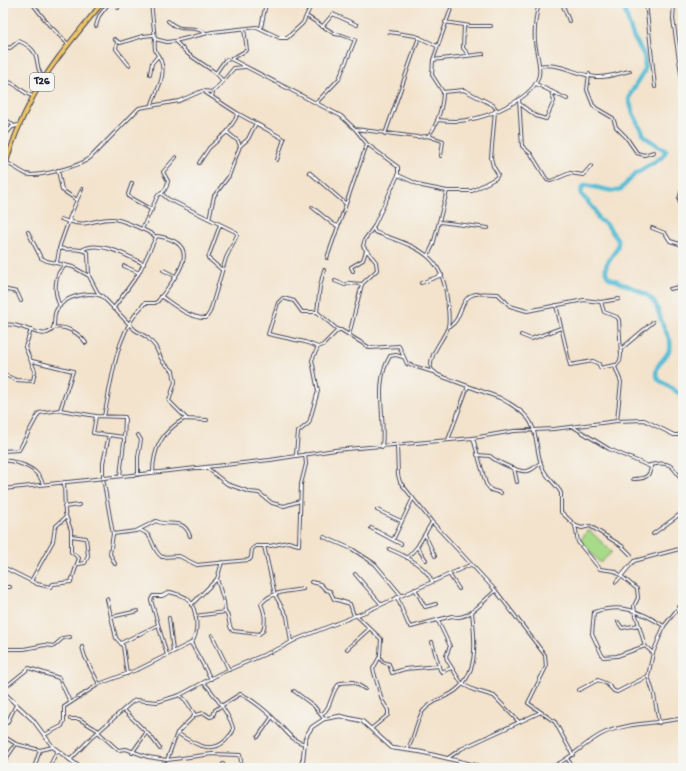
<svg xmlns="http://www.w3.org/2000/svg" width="686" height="771" font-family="'Gochi Hand',sans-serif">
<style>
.grass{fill:#a7da89;stroke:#647e62}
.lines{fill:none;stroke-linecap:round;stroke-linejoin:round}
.river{stroke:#58bdd6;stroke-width:4.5}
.minor-casing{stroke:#413f51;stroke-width:4}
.tertiary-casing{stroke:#413f51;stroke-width:4.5}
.trunk-casing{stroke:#413f51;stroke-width:5.5}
.minor{stroke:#fff;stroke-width:2}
.tertiary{stroke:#fff;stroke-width:2.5}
.trunk{stroke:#edc569;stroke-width:3.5}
.labels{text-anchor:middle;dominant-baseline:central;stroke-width:3;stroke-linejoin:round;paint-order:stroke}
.shield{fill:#f6f6f2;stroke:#626272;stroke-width:1}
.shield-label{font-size:11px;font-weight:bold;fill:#22223b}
</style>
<rect width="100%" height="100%" fill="#f6f6f2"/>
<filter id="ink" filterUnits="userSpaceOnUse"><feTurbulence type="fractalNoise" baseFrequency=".025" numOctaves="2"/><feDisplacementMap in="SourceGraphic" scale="8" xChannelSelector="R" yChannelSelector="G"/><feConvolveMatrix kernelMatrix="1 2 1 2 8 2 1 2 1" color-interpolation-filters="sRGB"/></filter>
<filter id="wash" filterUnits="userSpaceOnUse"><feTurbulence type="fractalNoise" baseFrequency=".012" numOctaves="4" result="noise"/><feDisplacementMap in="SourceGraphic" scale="16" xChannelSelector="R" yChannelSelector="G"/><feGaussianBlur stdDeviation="0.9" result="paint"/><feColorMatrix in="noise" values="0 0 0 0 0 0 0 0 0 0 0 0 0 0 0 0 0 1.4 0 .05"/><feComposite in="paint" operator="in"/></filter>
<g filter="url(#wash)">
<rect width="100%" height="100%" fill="#f3e3cc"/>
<path class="grass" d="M589 530 612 552 600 563 580 540Z"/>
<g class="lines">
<path class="river" d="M622 3 633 36 644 55 645 61 644 72 631 93 629 100 633 113 645 137 666 151 661 158 635 174 621 189 613 191 585 185 582 188 581 194 595 210 598 219 607 225 618 240C620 255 599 261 608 277 620 283 646 291 654 302 658 307 661 321 664 328 667 334 672 341 670 348 667 359 656 362 656 374L659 380 683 396"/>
</g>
</g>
<g filter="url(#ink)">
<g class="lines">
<defs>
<path id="minor" d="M32 3 49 25 68 44
M115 3 118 8
M151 3 155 39 167 42 175 41 188 54 216 73 225 60 231 59 341 116 355 129 367 144 398 167V175L373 228 375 232C414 247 442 251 447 299 448 308 450 318 448 327 443 341 429 353 431 369L438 375 500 398C511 404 525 412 531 423 538 437 536 454 543 469 548 479 557 485 561 493V512L575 525 578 542 600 569 615 571 637 589 638 598 634 606 635 612 645 646 653 653 648 676 654 695 659 723
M562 3 569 21
M646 3 655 87
M674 3 673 19 683 87
M674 3 683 7
M308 17 335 34 342 35 355 40 339 79 317 102
M168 21C183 35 190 23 206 33
M445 22 470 26H491
M96 26 99 16 109 3
M464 26 463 48 468 54
M322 27 333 14 357 25
M261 28 266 3
M389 32 416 36 437 46
M114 39 120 43 143 36 153 35
M175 41 212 32 257 27 280 38H287L303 23 312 3
M117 42 116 49 129 65
M3 46 10 48 19 41C46 53 31 65 44 79
M231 59 247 50 244 29
M433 60 483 54
M539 66C559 62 577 75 596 77 607 78 620 73 630 71
M150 74 152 63 158 56
M589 74 587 90 593 105 596 108 613 118 616 127 626 137 637 153 644 155 654 152
M3 81C17 81 20 93 33 96
M223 81 234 68 245 67
M536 84 567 99
M443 92 464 90 493 105 497 110
M206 93 237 113 236 118 227 132 238 141 240 146
M212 97 213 92 223 81 216 73
M519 99 522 146 531 154 547 180 551 181 570 173 583 175 591 166
M152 104C156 92 165 78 162 65 160 52 153 57 155 39
M520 104 536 116 546 119 554 101 551 91
M237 113 284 139 277 160
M3 117 14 126
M437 120C447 121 457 122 467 120 488 117 535 98 539 75 541 65 536 53 535 42 534 30 536 15 539 3
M355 129 417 137 428 136C437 127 443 105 443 92L432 75 433 60 453 3
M385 134 419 37
M428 136 443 141 441 156
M6 163C13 165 19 171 26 174 37 178 80 166 90 158L139 108 179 101 202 91 213 92
M199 163 209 148 227 132
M58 170 62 190 77 200 69 219 72 222C87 227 98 218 113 219 120 219 151 232 156 237L139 273 113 309
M309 172 346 204
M398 175 422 186 447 191H472L496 178 498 174 493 166 491 158 495 111
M132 183 128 194 129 197 152 210
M683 187 679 199 683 219
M77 200 82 189
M312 207 333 224 338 226
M61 219 69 222
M209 219 214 196 229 176 240 146 248 139 255 125
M440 222 488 228
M220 225 208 258 222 270
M652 228 665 233 670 241 683 245
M142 229 158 195C164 193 167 188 168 181L163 172 176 157
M28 232 41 258 47 261 73 267 89 276
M59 248C69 251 80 247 88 253L89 276 99 295
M82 250C98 239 128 256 144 264
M428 255 433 245 447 191
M327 258 367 144
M57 262 60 245 69 220
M124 266 139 273
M163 270 175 276
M353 271 351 267 363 260 366 251
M335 281 345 285 349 283 362 284 377 270 376 262 363 246 365 239 373 228
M421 283 442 275
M3 289 17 292 21 301
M670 289 683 286
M161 296C174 305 190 319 206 318L210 312 226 258 237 235 236 232 168 199 162 194
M601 302 604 312 617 317 619 320 621 355 620 361 615 367 621 382 617 421
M556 305 570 365 593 361 599 364 600 368 615 365
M60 306C54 294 53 274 65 266
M317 312 320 286 324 270
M3 325C21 322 37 337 47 333 59 329 51 317 57 309 65 296 88 291 102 296L135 330 148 338 155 346 163 362 173 371 175 382 169 401 186 418
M448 327C462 322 459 300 472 295 479 292 490 294 498 294L510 306 527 311 584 300 601 302 619 299
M53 328C66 325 79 333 86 343
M338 330 317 312H302L294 301 283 298 278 303 268 334 305 342 318 347 323 345 338 330H341L370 348 399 346 407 364 433 372
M349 335 362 284
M521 335 531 339 561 328
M621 349 653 322
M32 361 73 371 60 410
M3 374 16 380 33 381 35 371 25 347 31 330
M96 416 93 433 124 437
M104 416C113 378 115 332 145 303H155L158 301C175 277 207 244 157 236
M575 428 609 449 651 467C650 478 642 479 633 479
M109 435 103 463V478L113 534 110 554 115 564
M473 438 486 484 491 490 501 493
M448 440 468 386
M397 444 398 475 400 482 432 522 496 591 545 655 546 667 528 703 555 722 573 755
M382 447C386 416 373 385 390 356L396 355 403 357
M3 451 19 450 39 413 60 410 96 416 125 417 124 442 120 476
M296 455 298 432 309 423 318 391 312 360 318 347
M477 455 490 456C495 461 520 473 527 471 533 470 536 466 540 463
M3 460C19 462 38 468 43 484
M650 465C670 460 673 466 683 482
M206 467 227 484 250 492 259 493 272 503 284 506 300 501
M514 468 517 482
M153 473C153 448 162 432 184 419L207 420
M138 475V457L141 440 138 435
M3 489 270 460 335 450 473 438 514 431 554 429 617 421 644 420 674 435H679L683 431
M64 507 79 505
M377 510 401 521
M576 526 582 528 590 526 622 546 631 555
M371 528 393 540
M140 530C156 536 150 549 162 557L179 556 197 565 249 560 251 558 252 549 256 546H270L288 542 299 545 301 484 306 464 305 454
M113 534 136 531 156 521C169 528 183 516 190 536
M653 534 683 512
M425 535 435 556
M71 536 86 538 88 556 85 563 78 564
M324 537 352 549 375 564 401 595
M401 544 393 540 413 498
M264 546 275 595 287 616 291 642
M417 547 426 560
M389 549C404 555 425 566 432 581
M407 558 417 547 432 522
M3 567 37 584 50 587 53 584 71 582 79 558 71 552V530L65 513 64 482
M355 574 381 604
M449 574 459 589
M217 579 224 602 225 612
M31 581 53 541 55 527 66 517
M311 582 320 584 326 590 330 591 334 599 350 604 354 616
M616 582 634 561 683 548
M3 587H10
M415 589 425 607 436 604
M397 597 408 624 411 627 452 616C468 622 484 600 495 591
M107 599 116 638 123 646 127 674
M191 605 217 579 222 562
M356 615 381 639 380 656 373 669 382 700 388 710V715L372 728
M195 616 225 612C231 617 227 626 233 631L259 634 263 631C266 622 265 613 261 604 270 592 289 591 303 589
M111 617 138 611
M169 618 173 651
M438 621 450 646 446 656 447 660 462 684 474 690 494 696 519 722
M618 622 622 628 639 625
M212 635 229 670
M432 642 440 670 442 672 451 668
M121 643 158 625
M191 643 211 679
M645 646 617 656 603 657 592 634 594 612C622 603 640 611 664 626
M82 647 85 657 99 684
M3 649H24L45 645 54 646 63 638 70 637
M347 649 369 629
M653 653 664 626 683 602
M380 658 383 662 389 664 392 673 405 669 439 666
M3 689 29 668 59 678 70 702
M579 690 598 680 607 684 614 691 617 692 648 676
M294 691 314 706 324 719
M180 695 186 701 195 715
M124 710 152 738 160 749
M322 714C333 706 330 692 340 683L353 682 365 689
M682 718 683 709
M70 719H79L99 731
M7 723 16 705
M98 732 118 750 126 749 148 757 167 760 212 754 240 755 242 768
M177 733C191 742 210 755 225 741 227 738 232 734 233 731 235 722 211 690 204 683
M44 735 62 726 64 721V707L99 684 139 669 191 643C200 633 197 609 188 599 183 595 176 594 170 592L162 596H153L151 600 167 655
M3 736 16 744 40 750
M258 737 272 717
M407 750C415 738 416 720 423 711 430 702 443 698 452 693 480 676 475 640 472 612
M132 753 146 733
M448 758 461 749 541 712
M70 760 90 739 132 702 136 700 157 702 180 695 221 673 282 647 297 639 365 612 470 565
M167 760 177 733 195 715 204 713 210 717 213 716 215 710 240 694C251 698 270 714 278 723 287 732 292 741 305 744
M568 760 574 768
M3 763 16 744
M223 764V768
M34 768 40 750 53 747
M49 768 57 751
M313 768H324
M467 768 471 764
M549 768C571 760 583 743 604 733 629 722 657 724 683 718"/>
<path id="tertiary" d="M3 137 12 127 19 125
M3 692 33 720 53 747 81 768
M300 768 303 759 305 739 308 733 312 727 324 719 340 716 362 721 392 748 421 752 487 768"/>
<path id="trunk" d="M3 174C10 147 20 121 33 97 51 63 78 33 102 3"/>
</defs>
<use href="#minor" class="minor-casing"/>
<use href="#tertiary" class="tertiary-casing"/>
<use href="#trunk" class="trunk-casing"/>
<use href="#minor" class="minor"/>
<use href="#tertiary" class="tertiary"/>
<use href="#trunk" class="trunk"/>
</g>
</g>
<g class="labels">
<rect class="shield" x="30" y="73" width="24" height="18" rx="3"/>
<g class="shield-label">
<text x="42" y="82">T26</text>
</g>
</g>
<rect width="686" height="771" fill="none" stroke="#f6f6f2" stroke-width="16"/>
</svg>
